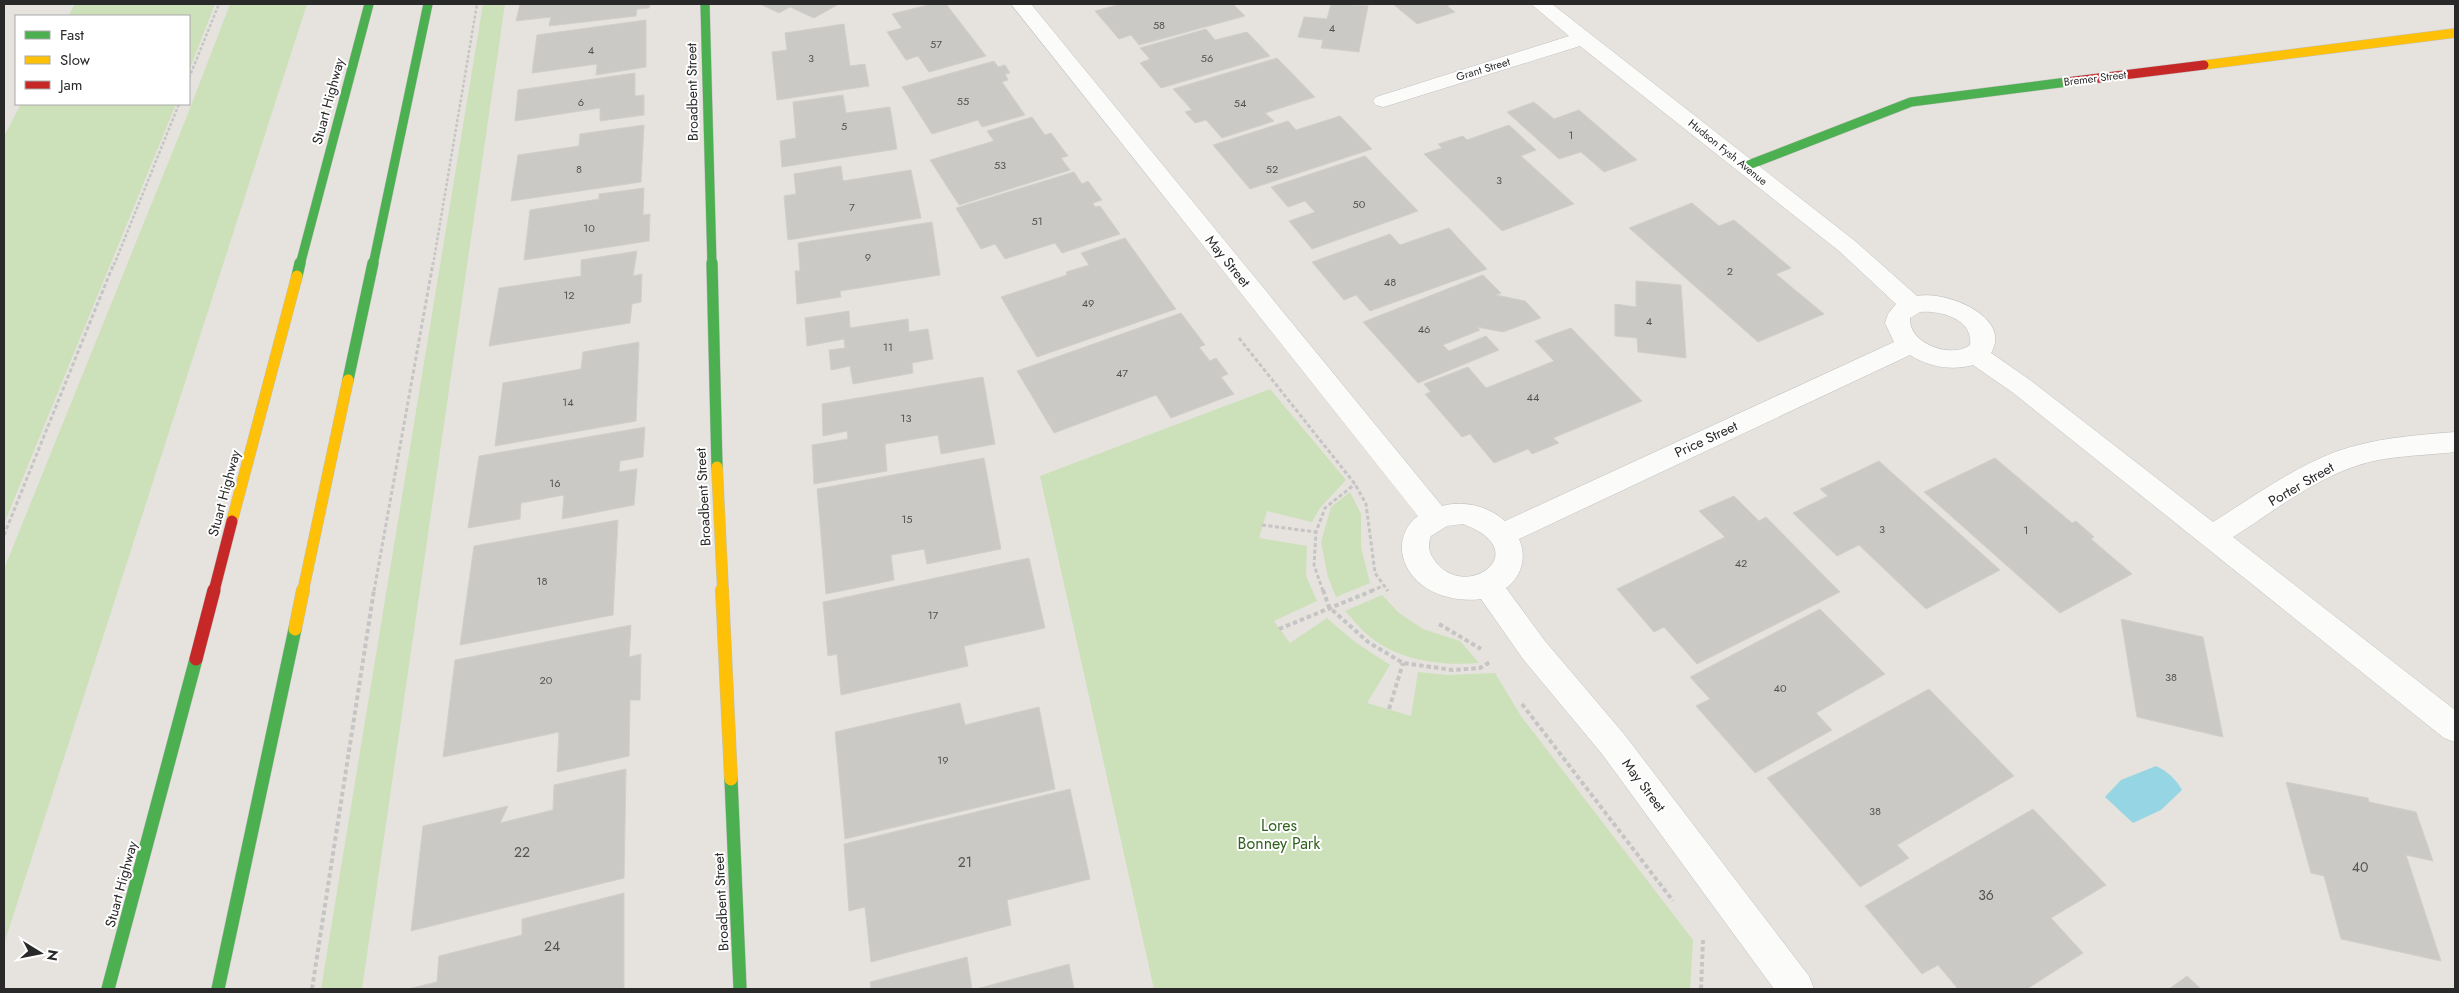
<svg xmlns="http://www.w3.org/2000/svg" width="2459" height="993" font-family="Jost,sans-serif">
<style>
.green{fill:#cce0b9}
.water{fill:#96d6e4}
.building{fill:#cbc9c5;stroke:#d1cfcb}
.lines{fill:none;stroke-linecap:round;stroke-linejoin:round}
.street-casing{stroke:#c0c0c0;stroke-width:1}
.fast-far2-casing{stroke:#c0c0c0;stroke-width:10}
.fast-far1-casing{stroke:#c0c0c0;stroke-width:12}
.fast-casing{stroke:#c0c0c0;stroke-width:14}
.slow-far2-casing{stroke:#c0c0c0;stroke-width:10}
.slow-far1-casing{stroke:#c0c0c0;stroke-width:12}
.slow-casing{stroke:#c0c0c0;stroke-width:14}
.jam-far2-casing{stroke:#c0c0c0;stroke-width:10}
.jam-far1-casing{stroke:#c0c0c0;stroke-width:12}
.jam-casing{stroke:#c0c0c0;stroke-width:14}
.path-far2{stroke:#c6c5c5;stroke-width:2.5;stroke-dasharray:3 2;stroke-linecap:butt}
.path-far1{stroke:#c6c5c5;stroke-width:3;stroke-dasharray:4 2.5;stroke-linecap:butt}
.path{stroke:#c6c5c5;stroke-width:4;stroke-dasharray:4.5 3;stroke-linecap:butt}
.street{fill:#fbfbfa;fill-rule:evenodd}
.fast-far2{stroke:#4caf50;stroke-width:9}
.fast-far1{stroke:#4caf50;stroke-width:11}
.fast{stroke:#4caf50;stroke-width:13}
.slow-far2{stroke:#ffc107;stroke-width:9}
.slow-far1{stroke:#ffc107;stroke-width:11}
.slow{stroke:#ffc107;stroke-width:13}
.jam-far2{stroke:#c62828;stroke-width:9}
.jam-far1{stroke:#c62828;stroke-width:11}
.jam{stroke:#c62828;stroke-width:13}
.labels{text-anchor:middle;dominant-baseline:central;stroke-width:4;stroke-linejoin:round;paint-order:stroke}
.number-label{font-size:11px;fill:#535352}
.far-street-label{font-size:11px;fill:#292929;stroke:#fff}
.street-label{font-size:14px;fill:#292929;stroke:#fff}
.near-number-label{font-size:14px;fill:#535352}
.near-park-label{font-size:16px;fill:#31611e;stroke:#fff}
</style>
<rect width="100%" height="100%" fill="#e6e3de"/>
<path class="green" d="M75 4H215L189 71V16H68Z
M230 4H307L4 944V569L187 116Z
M483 4H505L362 989H321Z
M21 104H176L4 524V136Z
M1270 389 1346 480 1320 508 1312 522 1267 511 1259 538 1307 546 1306 576 1317 601 1274 621 1290 643 1327 618 1355 642 1390 665 1367 703 1411 716 1418 672 1448 675 1495 673 1521 716 1693 940 1690 989H1154L1040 476Z
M1350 492 1361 514V547L1370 583 1336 597 1328 577 1321 542 1331 507Z
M1382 595 1399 613 1423 629 1460 641 1479 663C1442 666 1399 661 1369 636 1360 629 1353 619 1345 611Z"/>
<path class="water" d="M2156 766C2167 771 2176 779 2182 790L2161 810 2133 823 2105 797 2121 780Z"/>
<path class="building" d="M520 4H650L649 8 637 9 636 16 549 26 551 17 516 21Z
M760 4H839L814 18 790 7 779 13Z
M932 4H946L986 56 929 72 918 56 906 60 887 32 902 28 892 14Z
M1121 4H1233L1245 16 1139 45 1131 35 1119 39 1095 11Z
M1331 4 1368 6 1359 52 1321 48 1323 40 1298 37 1304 17 1327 19Z
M1393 4H1453L1447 6 1455 12 1417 24Z
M646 20V67L596 75 597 64 532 73 537 35Z
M844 24 850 66 865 64 869 86 777 100 772 52 787 50 785 33Z
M1206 29 1215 40 1247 32 1270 56 1161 88 1140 63 1150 59 1140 48Z
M1277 58 1315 97 1265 113 1274 121 1222 138 1206 120 1195 123 1185 112 1192 110 1173 89Z
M994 61 998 67 1005 65 1010 73 1005 74 1008 80 1002 82 1025 115 982 127 978 120 932 134 902 87Z
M635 73V96L644 95V115L600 121V108L515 121 518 90Z
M843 95 846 113 890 107 897 149 782 167 780 141 796 138 793 102Z
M1534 102 1554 119 1579 110 1637 160 1604 172 1581 152 1559 159 1507 112Z
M1340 116 1372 149 1250 189 1213 145 1288 121 1296 130Z
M1032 117 1045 135 1051 133 1068 156 1061 158 1070 170 959 205 930 160 994 141 987 131Z
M644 125 641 182 511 201 518 155 579 146 580 134Z
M1509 125 1536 150 1521 156 1574 204 1502 231 1424 154 1442 148 1438 144 1463 136 1467 140Z
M1365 156 1418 211 1312 249 1289 221 1315 212 1305 201 1288 207 1271 187Z
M841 166 843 181 911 170 921 218 788 240 784 196 796 194 794 174Z
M1074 172 1082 184 1088 181 1102 200 1093 203 1095 207 1100 206 1120 234 1062 253 1055 243 1005 259 995 244 981 249 956 208Z
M644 188 643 215 650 214 649 241 524 260 530 210 599 199V194Z
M1692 203 1719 226 1734 220 1791 268 1776 274 1824 314 1758 342 1629 228Z
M932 222 940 275 840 291 841 297 797 304 795 271H800L798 243Z
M1449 228 1487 269 1370 311 1356 295 1344 300 1312 262 1390 234 1400 245Z
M1125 238 1176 309 1037 357 1001 297 1067 275 1066 272 1089 265 1081 253Z
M637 251 633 276 642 274 641 302 632 304 630 323 489 346 499 288 581 276V260Z
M1483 275 1501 293 1496 295 1525 301 1541 318 1503 332 1477 327 1480 330 1443 345 1449 351 1486 336 1499 350 1418 383 1363 322Z
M1636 281 1681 285 1686 358 1638 352 1637 338 1615 336V304L1636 307Z
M849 311 850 328 908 319 909 332 928 329 933 359 912 363 913 373 853 384 850 366 831 370 829 350 845 348 844 339 807 346 805 318Z
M1181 313 1205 345 1199 347 1210 361 1216 358 1228 374 1221 377 1234 394 1171 418 1156 395 1054 433 1017 371Z
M1571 328 1642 401 1553 438 1559 443 1532 454 1528 449 1494 463 1470 434 1462 437 1425 394 1431 392 1424 384 1468 367 1486 388 1554 361 1535 341Z
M639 342 636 421 495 446 503 383 581 369 583 352Z
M983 377 995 444 941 454 938 435 885 444 887 471 814 484 812 445 848 439 847 431 823 436 822 404Z
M645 427 643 457 620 461 619 472 637 469 634 505 562 519 564 495 521 503 520 519 468 528 479 456Z
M984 458 1001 549 927 564 924 549 891 555 894 580 826 594 817 489Z
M1995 458 2072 523 2076 521 2094 537 2091 539 2132 574 2060 613 1924 492Z
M1879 461 2000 570 1926 609 1859 545 1837 556 1793 513 1828 496 1820 489Z
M1734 496 1759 521 1766 517 1840 592 1697 664 1664 627 1654 632 1617 589 1725 537 1699 511Z
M618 520 613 615 460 645 474 546Z
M1029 558 1045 628 964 646 968 666 841 695 837 654 828 656 823 602Z
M1820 609 1885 674 1816 713 1832 730 1755 773 1696 706 1710 699 1690 677Z
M2121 619 2203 637 2223 737 2137 717Z
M631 625 629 657 641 654 640 700H630L629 756 557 772 559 732 443 757 455 660Z
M1929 689 2014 776 1897 845 1909 858 1860 887 1767 778Z
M960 703 965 725 1039 707 1055 789 845 839 835 732Z
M626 769 624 878 411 931 423 826 508 806 500 823 553 810 554 785Z
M2286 782 2368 798 2369 802 2416 812 2433 861 2406 855 2441 961 2341 939 2324 876 2311 873Z
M1070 789 1090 879 1007 900 1011 925 871 962 865 907 849 911 844 844Z
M2033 809 2106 885 2051 918 2083 953 2027 989H1958L1938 965 1922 974 1865 906Z
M624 893V989H408L437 982 439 956 522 935V919Z
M967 957 972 989H871L870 982Z
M1069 964 1074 989H976Z
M2187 976 2201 989H2169Z"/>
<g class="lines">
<defs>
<path id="street" d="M1011 4H1031L1442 506C1464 500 1488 506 1505 521L1894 342 1885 323 1888 314 1896 304 1839 251 1580 46 1390 105 1383 107 1376 105 1373 101 1376 97 1569 36 1531 4H1552L1855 241 1917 296C1944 290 2013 316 1991 353L2030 380 2213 522C2253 497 2291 469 2335 452 2374 438 2415 435 2455 432V452C2423 456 2387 455 2356 466 2311 481 2273 512 2233 537L2455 710V742L2444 738 2012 392 1973 365C1952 371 1929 367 1910 355L1519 539C1527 556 1522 577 1506 588L1545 641 1624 734 1809 976 1814 989H1774L1602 754 1523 659 1481 599C1463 602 1437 597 1422 585 1398 567 1394 534 1418 516ZM1920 312C1940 310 1974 319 1970 345 1952 359 1908 344 1910 318ZM1463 524C1539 552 1462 605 1433 558 1428 551 1428 543 1431 536L1447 526Z"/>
<path id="fast-far2" d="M705 4 712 265
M1746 166 1911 102 2067 82
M300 265 369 4
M373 265 428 4"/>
<path id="fast-far1" d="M712 263 717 467
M297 276 300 263
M348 380 373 263"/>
<path id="fast" d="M731 779 740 989
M108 989 196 659
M218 989 295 629"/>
<path id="slow-far2" d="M2204 65 2455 33"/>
<path id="slow-far1" d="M717 467 723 591
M232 521 297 276
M303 591 348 380"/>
<path id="slow" d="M722 590 731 779
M295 629 303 590"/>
<path id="jam-far2" d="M2067 82 2204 65"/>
<path id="jam-far1" d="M214 591 232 521"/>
<path id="jam" d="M196 659 214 590"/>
</defs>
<use href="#street" class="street-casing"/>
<use href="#fast-far2" class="fast-far2-casing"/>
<use href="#fast-far1" class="fast-far1-casing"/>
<use href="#fast" class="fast-casing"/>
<use href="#slow-far2" class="slow-far2-casing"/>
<use href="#slow-far1" class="slow-far1-casing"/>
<use href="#slow" class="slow-casing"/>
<use href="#jam-far2" class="jam-far2-casing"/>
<use href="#jam-far1" class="jam-far1-casing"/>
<use href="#jam" class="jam-casing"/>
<path class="path-far2" d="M189 78 219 4
M114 265 179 104
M433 265 477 4"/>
<path class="path-far1" d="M1239 338 1355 484 1366 504 1375 573 1388 591
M1262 525 1316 532
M4 535 114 263
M374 591 433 263
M1323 591 1314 565 1316 532 1325 508 1355 484
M1371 591 1383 586"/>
<path class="path" d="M1323 590 1329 607 1368 642 1403 663 1453 670 1480 668 1490 662
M1439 624 1481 649
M1279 629 1374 590
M1522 704 1673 901
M1389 709 1403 663
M312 989 374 590
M1701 989 1703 940"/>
<use href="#street" class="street"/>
<use href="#fast-far2" class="fast-far2"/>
<use href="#fast-far1" class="fast-far1"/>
<use href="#fast" class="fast"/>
<use href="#slow-far2" class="slow-far2"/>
<use href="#slow-far1" class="slow-far1"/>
<use href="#slow" class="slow"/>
<use href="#jam-far2" class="jam-far2"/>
<use href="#jam-far1" class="jam-far1"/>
<use href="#jam" class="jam"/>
</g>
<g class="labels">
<g class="number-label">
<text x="1159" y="25">58</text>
<text x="1332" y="28">4</text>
<text x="936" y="44">57</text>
<text x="591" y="50">4</text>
<text x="811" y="58">3</text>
<text x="1207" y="58">56</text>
<text x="963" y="101">55</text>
<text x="581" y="102">6</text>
<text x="1240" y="103">54</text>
<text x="844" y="126">5</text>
<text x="1571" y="135">1</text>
<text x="1000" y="165">53</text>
<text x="579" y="169">8</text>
<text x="1272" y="169">52</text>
<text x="1499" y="180">3</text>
<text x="1359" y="204">50</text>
<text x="852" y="207">7</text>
<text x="1037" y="221">51</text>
<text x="589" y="228">10</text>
<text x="868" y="257">9</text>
<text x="1730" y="271">2</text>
<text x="1390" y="282">48</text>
<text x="569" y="295">12</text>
<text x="1088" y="303">49</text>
<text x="1649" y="321">4</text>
<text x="1424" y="329">46</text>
<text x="888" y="347">11</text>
<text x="1122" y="373">47</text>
<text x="1533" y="397">44</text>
<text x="568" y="402">14</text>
<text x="906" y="418">13</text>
<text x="555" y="483">16</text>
<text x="907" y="519">15</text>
<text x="1882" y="529">3</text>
<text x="2026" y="530">1</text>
<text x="1741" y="563">42</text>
<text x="542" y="581">18</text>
<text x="933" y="615">17</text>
<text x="2171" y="677">38</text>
<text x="546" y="680">20</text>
<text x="1780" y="688">40</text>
<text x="943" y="760">19</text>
<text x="1875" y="811">38</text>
</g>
<g class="far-street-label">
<text transform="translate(1483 69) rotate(-17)">Grant Street</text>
<text transform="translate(2095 78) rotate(-7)">Bremer Street</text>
<text transform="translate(1728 152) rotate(39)">Hudson Fysh Avenue</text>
</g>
<g class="street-label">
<text transform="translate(692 92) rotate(-91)">Broadbent Street</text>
<text transform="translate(328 101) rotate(-75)">Stuart Highway</text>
<text transform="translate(1228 261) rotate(51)">May Street</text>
<text transform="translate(1706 439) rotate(-25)">Price Street</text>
<text transform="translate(2301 484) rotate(-30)">Porter Street</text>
<text transform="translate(224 493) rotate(-75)">Stuart Highway</text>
<text transform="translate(703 497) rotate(-93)">Broadbent Street</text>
<text transform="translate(1644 785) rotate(53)">May Street</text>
<text transform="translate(121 884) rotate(-75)">Stuart Highway</text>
<text transform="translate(721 902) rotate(-93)">Broadbent Street</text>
</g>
<g class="near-number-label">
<text x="522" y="852">22</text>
<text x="965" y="862">21</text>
<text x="2360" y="867">40</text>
<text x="1986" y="895">36</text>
<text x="552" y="946">24</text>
</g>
<g class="near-park-label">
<text x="1279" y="825">Lores<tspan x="1279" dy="18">Bonney Park</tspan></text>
</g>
</g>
<rect width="2459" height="993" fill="none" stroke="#292929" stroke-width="10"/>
<rect x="15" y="15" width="175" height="90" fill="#ffffff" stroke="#a9a9a9"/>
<rect x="25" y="31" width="25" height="8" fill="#4caf50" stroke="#a9a9a9"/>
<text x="60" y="40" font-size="15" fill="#292929">Fast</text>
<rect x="25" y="56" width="25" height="8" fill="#ffc107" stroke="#a9a9a9"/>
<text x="60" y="65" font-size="15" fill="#292929">Slow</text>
<rect x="25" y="81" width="25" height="8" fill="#c62828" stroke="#a9a9a9"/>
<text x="60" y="90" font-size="15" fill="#292929">Jam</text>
<g transform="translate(40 953) rotate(100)" stroke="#ffffff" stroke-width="4" paint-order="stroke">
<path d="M0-4L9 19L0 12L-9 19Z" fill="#292929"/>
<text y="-8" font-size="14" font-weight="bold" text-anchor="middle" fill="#292929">N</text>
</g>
</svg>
